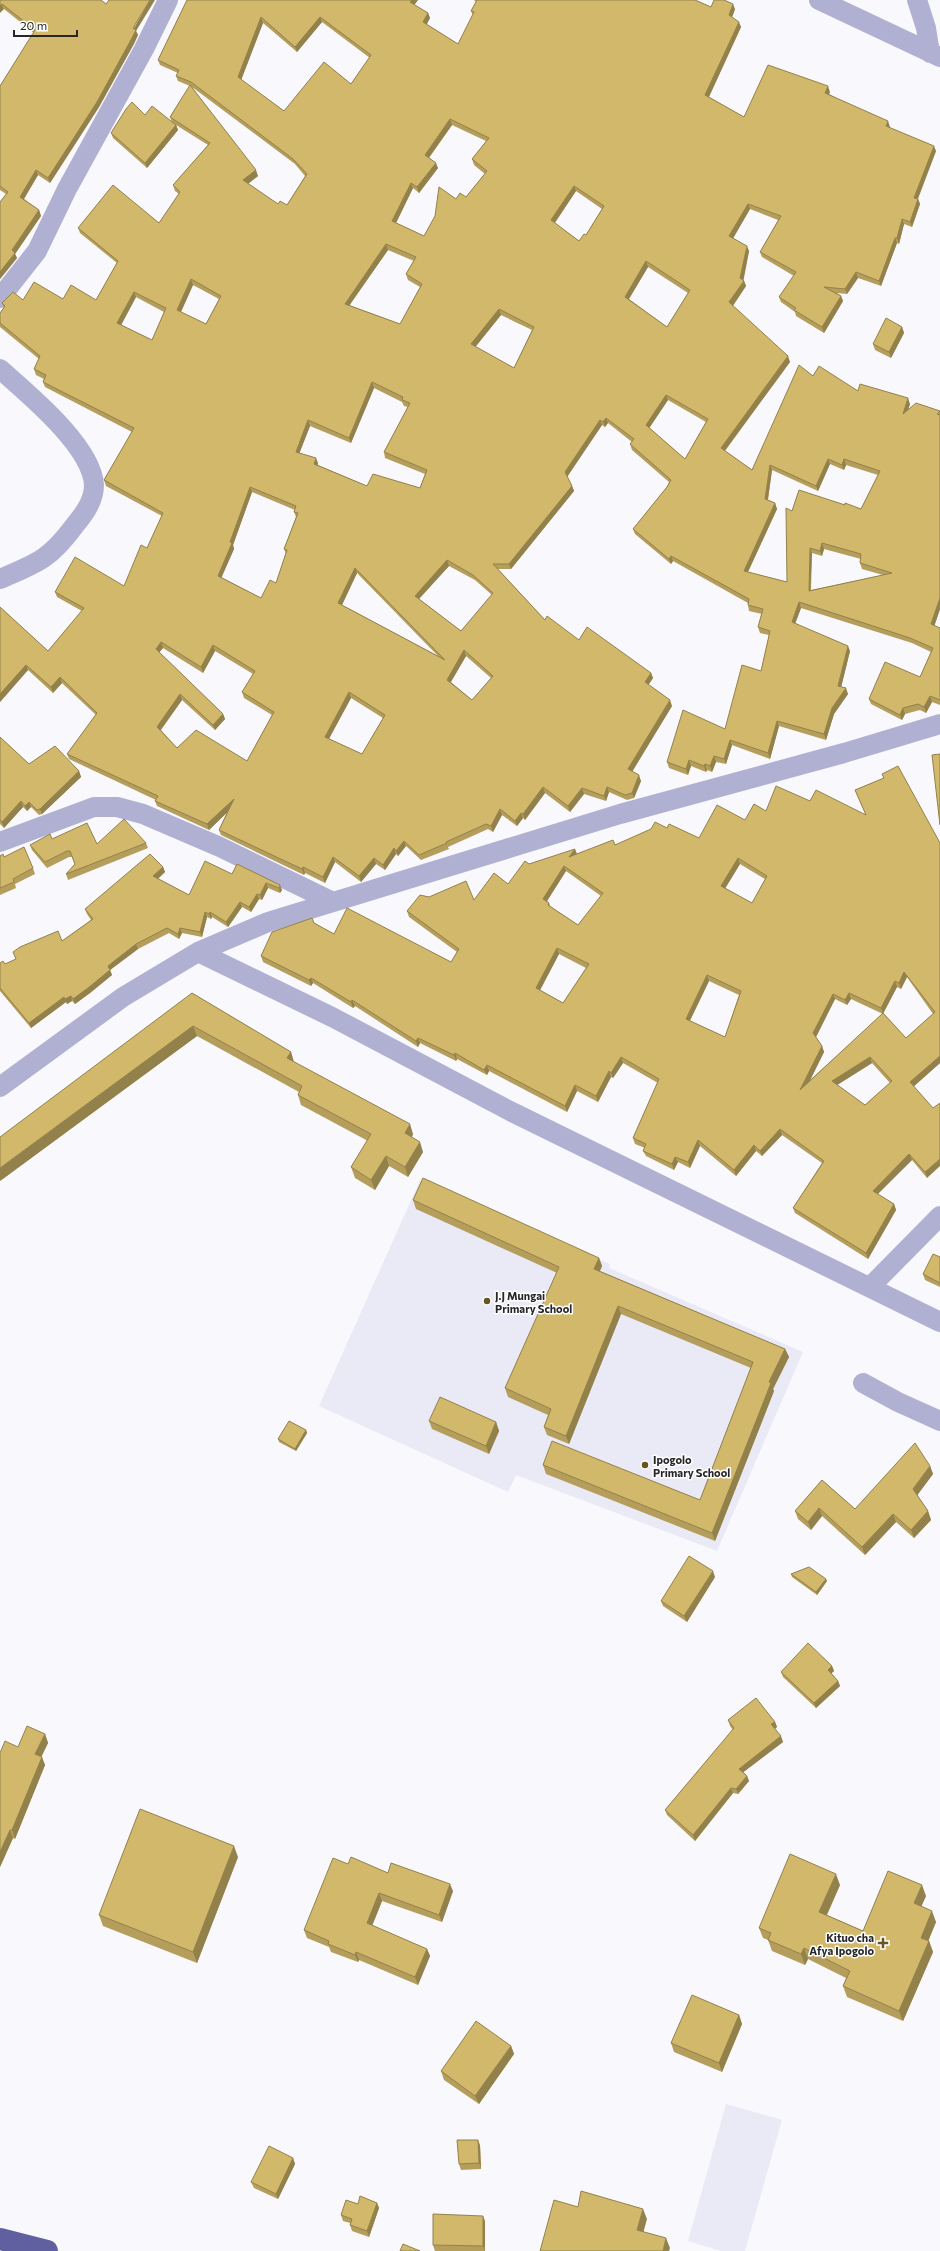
<svg xmlns="http://www.w3.org/2000/svg" width="940" height="2251" font-family="Commissioner,sans-serif">
<style>
.built{fill:#e9eaf6}
.lines{fill:none;stroke-linecap:round;stroke-linejoin:round}
.street{stroke:#b0b1d2;stroke-width:20}
.highway{stroke:#605fa0;stroke-width:22}
.wall{fill:#b59e5c;fill-rule:evenodd}
.shaded-wall{fill:#93814b}
.building{fill:#d2b86b;stroke:#93814b;fill-rule:evenodd}
.poi-dot{fill:#665523;stroke:#fff;stroke-width:1.5}
.labels{text-anchor:middle;dominant-baseline:central;stroke-width:3;stroke-linejoin:round;paint-order:stroke}
.poi-label{font-size:11px;font-weight:bold;fill:#272729;stroke:#fff;text-anchor:start}
</style>
<rect width="100%" height="100%" fill="#f8f8fd"/>
<path class="built" d="M421 1178 610 1264 609 1268 803 1352 717 1551 516 1475 508 1492 319 1406Z
M726 2104 782 2120 745 2251H721L688 2241Z"/>
<g class="lines">
<path class="street" d="M819 0 940 57
M917 0 926 28 930 53
M0 298 37 251 67 189 144 49 168 0
M0 369C28 394 92 446 94 485 94 501 84 514 75 525 50 559 38 563 0 579
M0 842 94 807H117L143 814 220 847 331 901
M198 952 332 1017 510 1111 940 1322
M0 1087 123 997 198 952 268 922 620 814 844 753 940 724
M871 1286 940 1216
M863 1383 898 1402 940 1421"/>
<path class="highway" d="M0 2239 47 2251"/>
</g>
<path class="wall" d="M0 0 136 31 138 35 99 107 50 183 38 175 24 199 39 210 41 216 15 254 17 258 0 279V202L6 194 0 190V86L34 33 4 9Z
M187 0H418L414 5 428 13 430 18 426 24 458 44 473 15 471 11 476 2 474 0H695L711 7 735 9 732 17 741 27 709 97 744 117 830 92 829 94 890 127V128L936 151 918 199 920 204 912 227 904 224 899 244 897 243 881 286 858 278 847 294 837 293 841 296 843 301 824 333 796 316 795 312 781 302 779 297 794 276 762 257 760 252 778 220 750 209 733 238 749 251 743 280 744 281 746 286 733 306 790 362 725 451 752 470 813 376 858 391 910 404 908 409 940 411V609L934 626 940 628V705L932 702 926 713 920 710 905 714 902 720 871 704 869 699 920 677 931 652 912 643 801 608 795 623 850 651 841 687 848 694 834 714 826 740 779 726 770 759 732 745 726 764 716 762 712 772 707 770 706 772 691 766 688 775 669 768 667 762 725 729 761 671 769 635 760 633 758 627 762 614 749 611 748 605V603L673 561 671 564 635 534 633 529 667 487 669 482 632 450 630 444 632 442 608 423 605 427 602 425 567 477 572 486 574 491 511 569H498L545 620 579 640 651 673 653 678 648 685 672 706 632 772 641 781 634 798 627 800 609 792 606 801 584 794 570 812 545 793 525 820 523 818 517 826 502 815 493 832 488 829 448 847 449 849 421 860 406 846 398 856 396 854 385 870 376 864 361 882 335 862 325 883 305 873 304 875 221 835 219 830 227 812 209 830 157 806 155 801 156 800 69 759 67 754 96 715 62 683 53 693 28 670 0 702V607L48 651 82 611 57 597 55 592 124 586 147 548 162 516 106 486 104 480 132 432 45 387 43 382 44 379 36 375 34 369 39 359 0 327V313L4 308 2 303 23 300H96L117 263 80 233 78 228 159 223 179 194 175 191 173 185 208 145 176 125 178 130 147 168 113 138 111 133 145 115 172 122 170 117 190 86 178 81 176 76 178 73 160 65 158 60ZM322 22 370 58 351 84 284 111 241 80 263 23 297 52ZM192 87 295 164 305 176 287 205 278 204 248 184 258 176ZM452 125 486 141 472 159 474 165 485 174 466 197 456 199 424 236 396 223 413 188 419 193 438 168 429 158ZM576 191 602 209 586 235 579 241 555 223ZM388 250 414 261 406 274 408 280 420 287 400 324 349 305ZM648 267 688 293 667 327 629 299ZM193 285 219 299 206 324 181 312ZM136 297 164 312 152 340 121 325ZM501 315 532 330 514 368 475 347ZM374 388 402 402 404 406 408 407 384 452 385 458 425 474 420 488 367 486 318 465V463L299 453 310 426 351 443ZM668 400 706 422 685 459 649 428ZM830 464 844 470 846 465 878 475 861 509 845 505 792 511 787 582 748 572 777 509 775 503 768 500 772 470 818 491ZM252 492 295 510 294 512 296 517 284 549 286 554 276 583 261 598 221 577 234 549 233 545ZM824 549 861 559 860 563 862 569 883 575 811 590 812 553 822 556ZM449 566 475 580 492 595 461 631 419 599ZM357 573 438 656 342 605ZM163 648 203 673 215 651 253 674 242 692 244 698 272 715 247 761 177 748 161 730 182 700 215 730 225 719 223 714 159 652ZM466 656 491 678 472 700 451 682ZM351 698 383 718 362 754 329 739Z
M902 327 904 333 891 358 875 350 873 344Z
M0 737 29 764 79 771 81 777 42 814 39 815 31 807 27 811 23 807 4 828 0 824Z
M882 774 940 843V1063L914 1086 927 1178 912 1160 877 1194 894 1204 896 1210 868 1259 795 1213 793 1208 822 1163 782 1135 762 1156 756 1151 736 1176 700 1146 690 1168 678 1162 674 1170 646 1156 643 1151 645 1148 635 1144 633 1138 658 1083 623 1063 613 1078 611 1077 598 1102 577 1091 567 1112 489 1071 487 1075 457 1059 456 1061 420 1043 418 1047 355 1006 353 1008 313 983 311 986 263 962 261 956 314 923 334 934 451 962 457 952 409 917 407 911 429 897 474 900 508 884 529 864 577 854 615 845 667 828 699 838 745 820 766 811 810 801 866 815 855 790 884 778ZM740 864 765 879 752 903 725 888ZM566 871 601 896 578 925 551 907 549 903 547 901ZM559 954 586 968 563 1003 540 990ZM907 977 933 1014 906 1038 883 1013 897 987 901 989ZM709 981 739 995 725 1037 690 1021ZM835 999 847 1005 851 999 883 1014 809 1081 824 1052 822 1046 816 1037ZM872 1063 890 1083 865 1105 837 1085Z
M146 843 148 848 68 880 66 874 75 865 72 857H69L47 868 32 850 30 845 97 844Z
M0 856 33 868 35 874 15 884 16 888 0 895Z
M237 864 282 890 280 893 268 888 262 900 259 899 251 912 242 907 228 927 212 917 211 919 207 917 202 937 182 933 179 939 169 933 138 949 110 970 112 975 90 993 75 1004 72 1001 67 1004 66 1002 31 1028 0 991V963L5 964 62 941 91 920 87 914 85 909 163 867 165 872 158 879 189 895 232 874Z
M192 993 291 1052 294 1062 413 1134 412 1137 423 1152 408 1177 389 1166 375 1190 355 1178 351 1167 368 1141 301 1105 298 1095 299 1092 197 1036 0 1181Z
M413 1200 599 1258 602 1266 600 1271 785 1349 789 1357 773 1389 774 1391 715 1541 546 1474 543 1465 700 1500 751 1368 621 1314 569 1444 547 1435 544 1427 548 1415 508 1397 505 1388 557 1273 416 1209Z
M940 1257V1287L925 1280 923 1274Z
M429 1421 496 1422 499 1431 489 1454 432 1429Z
M306 1430 307 1433 296 1451 279 1442 278 1439Z
M930 1466 933 1474 917 1495 928 1511 931 1520 914 1538 896 1522 865 1555 822 1516 811 1530 798 1519 795 1511 822 1480 855 1509Z
M791 1574 827 1581 817 1595 792 1577Z
M715 1577 687 1622 663 1606 661 1601Z
M832 1666 834 1671 831 1673 838 1681 840 1686 816 1708 783 1677 781 1672Z
M728 1720 775 1722 777 1727 775 1729 783 1742 743 1772 747 1776 749 1781 738 1794 733 1793 695 1841 667 1815 665 1810 733 1730 730 1726Z
M45 1734 48 1743 41 1756 45 1765 15 1839 13 1838 0 1867V1753L18 1747Z
M238 1857 197 1963 103 1926 99 1915Z
M348 1864 388 1873 453 1891 442 1922 382 1901 372 1926 427 1949 430 1956 418 1985 359 1960 358 1962 331 1952 329 1947 307 1938 304 1930Z
M840 1885 827 1915 863 1931 926 1896 921 1906 936 1922 928 1941H929L933 1952 903 2021 847 1997 843 1986 846 1978 808 1959 805 1965 772 1951 768 1940 763 1938 759 1928Z
M739 2015 742 2024 722 2072 674 2052 671 2043Z
M511 2046 514 2054 479 2104 444 2080 441 2071Z
M480 2145 481 2169 461 2170 459 2164Z
M293 2158 295 2164 278 2199 254 2188 251 2182Z
M377 2203 379 2208 369 2237 352 2231 350 2225V2223L343 2221 341 2215 358 2204Z
M485 2221V2251H435L433 2245Z"/>
<path class="shaded-wall" d="M150 0H155L136 31 138 35 134 44 99 107 50 183 48 178Z
M412 0H418L412 8 410 2Z
M2 4 4 9 0 13V6Z
M733 4 735 9 731 20 729 15Z
M428 13 430 18 425 28 423 22Z
M261 17 263 23 240 83 238 77Z
M320 17 322 22 297 52 295 47Z
M739 22 741 27 707 101 705 95Z
M828 86 830 92 827 98 825 93Z
M450 119 452 125 427 160 425 155Z
M888 121 890 127 888 132 886 126Z
M176 125 178 130 147 168 145 163Z
M934 146 936 151 916 203 914 198Z
M436 163 438 168 419 193 417 187Z
M36 170 38 175 22 202 20 197Z
M256 170 258 176 245 186 243 180Z
M411 183 413 188 394 227 392 221Z
M574 186 576 191 553 225 551 220Z
M918 199 920 204 912 227 910 222Z
M748 204 750 209 731 242 729 236Z
M39 210 41 216 15 254 17 258 0 279V272L12 250Z
M902 219 904 224 899 244 897 238Z
M895 238 897 243 881 286 879 281Z
M386 244 388 250 347 309 345 304Z
M747 246 749 251 743 283 744 281 746 286 731 308 729 302 740 278Z
M646 261 648 267 627 302 625 297Z
M856 272 858 278 847 294 845 289Z
M191 279 193 285 179 316 177 310Z
M134 292 136 297 119 329 117 323Z
M841 296 843 301 824 333 822 327Z
M499 309 501 315 473 350 471 344Z
M902 327 904 333 891 358 889 352Z
M788 356 790 362 723 453 721 448Z
M372 382 374 388 351 443 349 438Z
M666 395 668 400 648 430 646 425Z
M908 398 910 404 905 420 903 414Z
M606 418 608 423 605 427 603 422Z
M308 420 310 426 298 457 296 452Z
M600 420 602 425 567 477 565 472Z
M316 458 318 463 316 469 314 464Z
M828 459 830 464 818 491 816 486Z
M844 459 846 465 844 470 842 465Z
M770 465 772 470 767 505 765 499Z
M572 486 574 491 511 569 509 564Z
M250 487 252 492 233 545 234 549 220 581 218 576Z
M775 503 777 509 746 576 744 571Z
M822 543 824 549 822 556 820 551Z
M810 548 812 553 810 596 809 591Z
M671 556 673 561 671 564 669 559Z
M447 560 449 566 417 601 415 596Z
M355 568 357 573 340 609 338 603Z
M940 598V609L933 630 931 624Z
M799 602 801 608 794 627 792 622Z
M161 642 163 648 158 654 156 649Z
M213 645 215 651 203 673 201 667Z
M848 646 850 651 840 692 838 686Z
M464 650 466 656 449 685 447 680Z
M26 665 28 670 0 702V694Z
M651 673 653 678 647 687 645 682Z
M60 677 62 683 53 693 51 687Z
M846 688 848 694 834 714 826 740 824 734 832 708Z
M349 692 351 698 327 742 325 737Z
M180 694 182 700 159 732 157 727Z
M930 696 932 702 926 713 924 707Z
M670 700 672 706 630 775 628 769Z
M903 708 905 714 902 720 900 715Z
M223 714 225 719 215 730 213 725Z
M777 721 779 726 770 759 768 753Z
M730 740 732 745 726 764 724 759Z
M714 756 716 762 712 772 710 766Z
M689 760 691 766 688 775 686 769Z
M705 764 707 770 706 772 704 766Z
M79 771 81 777 42 814 40 809Z
M639 775 641 781 634 798 632 793Z
M543 787 545 793 525 820 523 814Z
M607 787 609 792 606 801 604 796Z
M582 788 584 794 570 812 568 806Z
M234 799 236 804 209 830 207 824Z
M21 801 23 807 4 828 2 822Z
M29 802 31 807 27 811 25 806Z
M500 809 502 815 493 832 491 826Z
M521 813 523 818 517 826 515 821Z
M404 841 406 846 398 856 396 851Z
M394 848 396 854 385 870 383 865Z
M575 849 577 854 569 857Z
M333 857 335 862 325 883 323 877Z
M374 858 376 864 361 882 359 876Z
M738 858 740 864 723 892 721 886Z
M564 866 566 871 545 904 543 899Z
M163 867 165 872 155 881 153 876Z
M303 867 305 873 304 875 302 869Z
M266 883 268 888 262 900 260 895Z
M280 885 282 890 280 893 279 888Z
M257 894 259 899 251 912 249 907Z
M240 902 242 907 228 927 226 922Z
M205 912 207 917 202 937 200 932Z
M210 912 212 917 211 919 209 914Z
M180 928 182 933 179 939 178 934Z
M136 944 138 949 110 970 112 975 90 993 75 1004 73 999 108 966Z
M557 948 559 954 538 994 536 988Z
M904 972 907 977 901 989 899 983Z
M707 975 709 981 688 1024 686 1019Z
M311 978 313 983 311 986 309 980Z
M895 981 897 987 883 1014 881 1008Z
M849 993 851 999 847 1005 845 1000Z
M833 994 835 999 815 1039 813 1033Z
M71 996 72 1001 67 1004 65 999Z
M64 997 66 1002 31 1028 29 1023Z
M352 1000 355 1006 353 1008 351 1002Z
M193 1026 197 1036 0 1181V1168Z
M418 1038 420 1043 418 1047 416 1041Z
M822 1046 824 1052 803 1095 800 1090Z
M291 1052 294 1063 287 1058Z
M455 1053 457 1059 456 1061 454 1055Z
M940 1056V1063L912 1088 910 1082Z
M621 1057 623 1063 613 1078 611 1073Z
M870 1057 872 1063 834 1087 832 1081Z
M487 1065 489 1071 487 1075 484 1070Z
M609 1071 611 1077 598 1102 596 1096Z
M575 1085 577 1091 567 1112 565 1106Z
M410 1124 413 1134 409 1143 405 1133Z
M780 1129 782 1135 762 1156 760 1151Z
M698 1140 700 1146 690 1168 688 1162Z
M420 1142 423 1152 408 1177 405 1167Z
M754 1145 756 1151 736 1176 734 1170Z
M909 1154 912 1160 875 1197 873 1191Z
M386 1156 389 1166 375 1190 371 1180Z
M675 1157 678 1162 674 1170 672 1164Z
M940 1159V1166L927 1178 925 1172Z
M894 1204 896 1210 868 1259 866 1253Z
M599 1258 602 1266 597 1277 594 1269Z
M618 1306 621 1314 569 1444 566 1436Z
M785 1349 789 1357 773 1389 774 1391 715 1541 712 1533 769 1382Z
M496 1422 499 1431 489 1454 486 1446Z
M306 1430 307 1433 296 1451 295 1449Z
M930 1466 933 1474 916 1497 913 1489Z
M819 1508 822 1516 811 1530 808 1522Z
M928 1511 931 1520 914 1538 911 1530Z
M893 1514 896 1522 865 1555 862 1547Z
M713 1571 715 1577 687 1622 684 1616Z
M826 1579 827 1581 817 1595 816 1592Z
M832 1666 834 1671 830 1675 828 1670Z
M838 1681 840 1686 816 1708 814 1703Z
M775 1722 777 1727 773 1730 771 1724Z
M45 1734 48 1743 39 1762 35 1754Z
M781 1736 783 1742 741 1774 739 1769Z
M42 1757 45 1765 15 1839 12 1830Z
M747 1776 749 1781 738 1794 736 1789Z
M731 1788 733 1793 695 1841 693 1835Z
M10 1830 13 1838 0 1867V1852Z
M234 1846 238 1857 197 1963 193 1952Z
M836 1874 840 1885 823 1923 819 1912Z
M450 1884 453 1891 442 1922 439 1915Z
M922 1885 926 1896 918 1914 914 1903Z
M379 1893 382 1901 370 1931 367 1923Z
M932 1911 936 1922 925 1949 921 1938Z
M929 1941 933 1952 903 2021 899 2011Z
M804 1948 808 1959 805 1965 801 1954Z
M427 1949 430 1956 418 1985 415 1977Z
M356 1952 359 1960 358 1962 355 1955Z
M739 2015 742 2024 722 2072 719 2063Z
M511 2046 514 2054 479 2104 475 2096Z
M478 2140 480 2145 481 2169 479 2163Z
M293 2158 295 2164 278 2199 276 2194Z
M377 2203 379 2208 369 2237 367 2231Z
M643 2209 647 2219 641 2241 637 2230Z
M483 2216 485 2221V2251L483 2246Z
M666 2238 670 2248 669 2251H663Z"/>
<path class="building" d="M0 0H101L106 4 109 0H150L133 28 136 30 132 38 97 102 48 178 36 170 20 197 39 210 12 250 15 253 0 272V202L8 192 0 186V86L35 30 2 4 0 6Z
M187 0H412L410 2 428 13 423 22 458 44 474 12 471 11 477 0H695L711 7 714 0H724L733 4 729 15 739 22 705 95 744 117 768 65 828 86 825 93 888 121 886 126 934 146 914 198 918 199 910 222 902 219 897 238H895L879 281 856 272 845 289 824 287 841 296 822 327 794 310 796 308 779 297 796 272 760 252 781 216 748 204 729 236 747 246 740 278 744 281 729 302 788 356 721 448 752 470 799 365 813 376 819 366 858 391 860 384 908 398 903 414 916 403 940 411 937 414 940 415V598L931 624 940 628V700L930 696 924 707 918 704 903 708 900 715 869 699 885 662 920 677 933 648 910 638 799 602 792 622 848 646 838 686 846 688 832 708 824 734 777 721 768 753 730 740 724 759 714 756 710 766 705 764 704 766 689 760 686 769 667 762 683 710 725 729 742 665 761 671 770 631 758 627 763 609 748 605 749 599 671 556 669 559 633 529 667 487 671 480 630 444 634 439 606 418 603 422 600 420 565 472 572 486 509 564H493L545 620 547 616 579 640 587 627 651 673 645 682 670 700 628 769 639 775 632 793 625 795 607 787 604 796 582 788 568 806 543 787 523 814 521 813 515 821 500 809 491 826 486 824 446 842 447 843 419 855 404 841 396 851 394 848 383 865 374 858 359 876 333 857 323 877 303 867 302 869 219 830 234 799 207 824 155 801 158 796 67 754 97 713 60 677 51 687 26 665 0 694V607L48 651 84 608 55 592 75 557 124 586 141 545 147 548 163 513 104 480 134 428 43 382 46 375 34 369 40 356 0 323V313L5 306 2 303 13 292 23 300 34 282 63 299 71 285 96 300 118 261 78 228 113 185 159 223 180 192 173 185 210 143 170 117 190 85 256 170 243 180 278 204 280 201 287 205 307 174 293 159 191 82 176 76 179 70 158 60ZM261 17 295 47 320 17 371 55 351 84 324 62 284 111 238 77ZM450 119 489 138 472 159 487 171 466 197 460 193 456 199 439 187 435 216 424 236 392 221 411 183 417 187 436 163 425 155ZM574 186 604 206 586 235 584 234 579 241 551 220ZM386 244 416 257 406 274 422 284 400 324 345 304ZM646 261 690 290 667 327 625 297ZM191 279 221 296 206 324 177 310ZM134 292 166 308 152 340 117 323ZM499 309 534 327 514 368 471 344ZM372 382 403 397 402 400 410 403 384 452 427 470 420 488 373 474 367 486 314 464 316 458 296 452 308 420 349 438ZM666 395 708 419 685 459 646 425ZM828 459 842 465 844 459 880 471 861 509 845 503V505L799 490 792 511 786 508 787 582 744 571 775 503 765 499 770 465 816 486ZM250 487 296 506 294 512 298 513 284 549 287 550 276 583 270 580 261 598 218 576 232 543 230 542ZM822 543 861 554 860 563 892 573 809 591 810 548 820 551ZM447 560 473 575 493 593 461 631 415 596ZM355 568 445 660 338 603ZM161 642 201 667 213 645 255 671 242 692 274 712 247 761 196 730 177 748 157 727 180 694 213 725 223 714 156 649ZM464 650 493 676 472 700 447 680ZM349 692 385 715 362 754 325 737Z
M132 102 145 115 152 106 176 125 145 163 111 133 126 109Z
M886 318 902 327 889 352 873 344Z
M0 737 29 764 55 746 79 771 40 809 37 810 29 802 25 806 21 801 2 822 0 820Z
M940 754V825L932 755Z
M898 766 940 843V1056L910 1082 933 1108 940 1103V1159L925 1172 909 1154 873 1191 894 1204 866 1253 793 1208 824 1161 780 1129 760 1151 754 1145 734 1170 698 1140 688 1162 675 1157 672 1164 643 1151 646 1144 633 1138 659 1079 621 1057 611 1073 609 1071 596 1096 575 1085 565 1106 487 1065 484 1070 455 1053 454 1055 418 1038 416 1041 352 1000 351 1002 311 978 309 980 261 956 272 932 312 918 314 923 334 934 347 908 451 962 459 949 407 911 420 895 429 897 466 881 474 900 494 873 508 884 525 861 529 864 575 849 569 857 613 840 615 845 651 829 655 822 667 828 669 824 699 838 717 805 745 820 754 804 766 811 776 786 810 801 816 790 866 815 855 790 884 778 882 774ZM738 858 767 876 752 903 721 886ZM564 866 603 893 578 925 548 905 549 903 543 899ZM557 948 589 964 563 1003 536 988ZM904 972 935 1012 906 1038 883 1013 800 1090 822 1046 813 1033 833 994 845 1000 849 993 881 1008 895 981 899 983ZM707 975 741 991 725 1037 686 1019ZM870 1057 892 1081 865 1105 832 1081Z
M124 819 146 843 66 874 75 864 70 851H67L45 862 30 845 50 834 52 839 87 823 97 844Z
M24 847 33 868 13 879 14 882 0 888V856L3 854 4 857Z
M150 854 163 867 153 876 189 895 205 861 232 874 237 864 280 885 279 888 266 883 260 895 257 894 249 907 240 902 226 922 210 912 209 914 205 912 200 932 180 928 178 934 167 928 136 944 108 966 110 970 88 988 73 999 71 996 65 999 64 997 29 1023 0 988V963L3 961 5 964 16 959 13 952 20 947 58 931 62 941 93 919 85 909Z
M192 993 291 1052 287 1058 410 1124 405 1133 420 1142 405 1167 386 1156 371 1180 351 1167 371 1134 298 1095 302 1086 193 1026 0 1168V1137Z
M423 1178 599 1258 594 1269 785 1349 769 1382 771 1383 712 1533 543 1465 552 1441 700 1500 753 1362 618 1306 566 1436 544 1427 551 1409 505 1388 559 1267 413 1200Z
M933 1254 940 1257V1283L923 1274Z
M440 1397 496 1422 486 1446 429 1421Z
M289 1421 306 1430 295 1449 278 1439Z
M915 1443 930 1466 913 1489 928 1511 911 1530 893 1514 862 1547 819 1508 808 1522 795 1511 822 1480 855 1509Z
M689 1556 713 1571 684 1616 661 1601Z
M809 1567 826 1579 816 1592 791 1574Z
M808 1643 832 1666 828 1670 838 1681 814 1703 781 1672Z
M756 1698 775 1722 771 1724 781 1736 739 1769 747 1776 736 1789 731 1788 693 1835 665 1810 734 1728 728 1720Z
M27 1726 45 1734 35 1754 42 1757 12 1830H10L0 1852V1753L5 1741 18 1747Z
M140 1809 234 1846 193 1952 99 1915Z
M790 1854 836 1874 819 1912 863 1931 888 1871 922 1885 914 1903 932 1911 921 1938 929 1941 899 2011 843 1986 850 1971 804 1948 801 1954 768 1940 771 1933 759 1928Z
M351 1857 388 1873 391 1863 450 1884 439 1915 379 1893 367 1923 427 1949 415 1977 356 1952 355 1955 328 1944 329 1941 304 1930 333 1858 348 1864Z
M692 1995 739 2015 719 2063 671 2043Z
M476 2021 511 2046 475 2096 441 2071Z
M457 2140H478L479 2163 459 2164Z
M269 2146 293 2158 276 2194 251 2182Z
M581 2191 643 2209 637 2230 666 2238 663 2251H540L554 2200 578 2207Z
M360 2196 377 2203 367 2231 350 2225 352 2219 341 2215 346 2200 358 2204Z
M433 2214 483 2216V2246L433 2245Z
M403 2244 420 2251H400Z"/>
<g class="poi-dot">
<circle cx="487" cy="1301" r="4"/>
<circle cx="645" cy="1465" r="4"/>
<path d="M881 1937h4v4h4v4h-4v4h-4v-4h-4v-4h4z"/>
</g>
<g class="labels">
<g class="poi-label">
<text x="495" y="1295">J.J Mungai<tspan x="495" dy="13">Primary School</tspan></text>
<text x="653" y="1459">Ipogolo<tspan x="653" dy="13">Primary School</tspan></text>
<text x="874" y="1937" text-anchor="end">Kituo cha<tspan x="874" dy="13">Afya Ipogolo</tspan></text>
</g>
</g>
<path d="M14 30v6h63v-6" fill="none" stroke="#272729" stroke-width="2"/>
<text x="20" y="30" font-size="12" fill="#272729" stroke="#ffffff" stroke-width="3" paint-order="stroke">20 m</text>
</svg>
